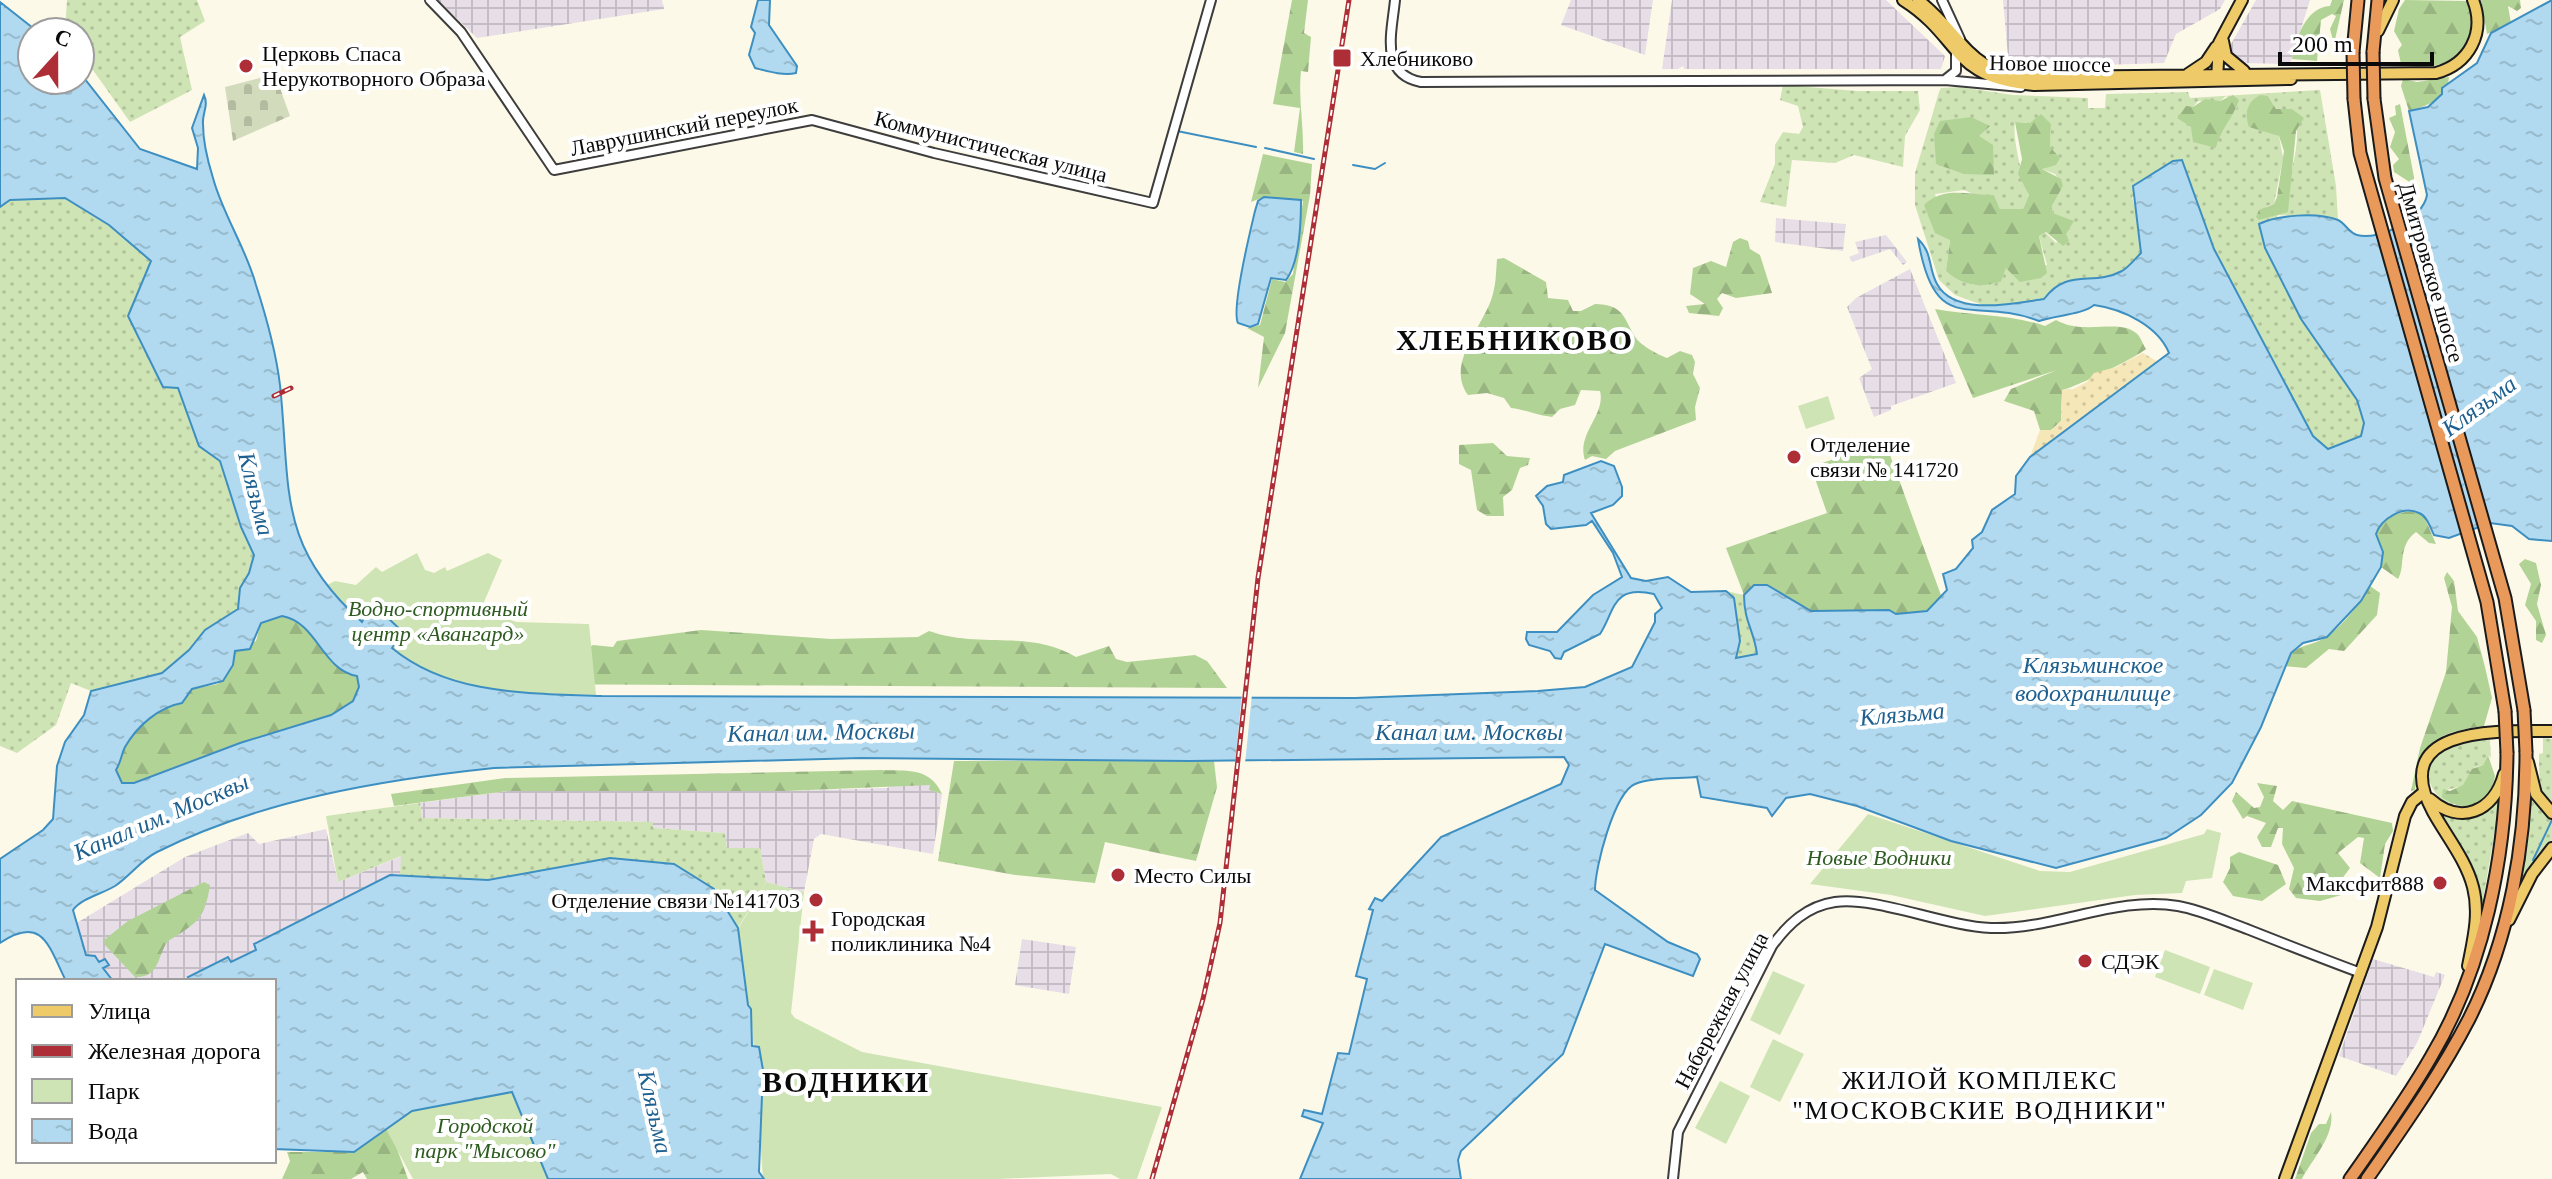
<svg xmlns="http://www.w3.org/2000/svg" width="2552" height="1179" font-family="'Times New Roman',serif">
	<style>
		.industrial { fill: url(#industrial-grid) }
		.grass { fill: url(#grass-dots); fill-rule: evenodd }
		.forest { fill: url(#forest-firs) }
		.sand { fill: url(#sand-dots) }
		.cemetery { fill: url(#cemetery-stones) }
		.park { fill: #cee4b5 }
		.water { fill: url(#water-ripples); stroke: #3e8fc1; stroke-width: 2; fill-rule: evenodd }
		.pier { fill: #fdf9e8 }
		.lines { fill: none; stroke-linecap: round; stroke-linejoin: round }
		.stream { stroke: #3e8fc1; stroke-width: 2 }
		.minor-casing { stroke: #3d3d3d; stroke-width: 12 }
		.major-casing { stroke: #1b1b1b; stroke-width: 14 }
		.highway-casing { stroke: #1b1b1b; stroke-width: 15 }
		.minor { stroke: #fff; stroke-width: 8 }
		.major { stroke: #eecb68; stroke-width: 10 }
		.highway { stroke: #e99a5b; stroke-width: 11 }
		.rail-casing { stroke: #ad2e36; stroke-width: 5 }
		.rail { stroke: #fff; stroke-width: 2; stroke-dasharray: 6; stroke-linecap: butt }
		.highway-bridge-casing { stroke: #1b1b1b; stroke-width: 15; stroke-linecap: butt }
		.highway-bridge { stroke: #e99a5b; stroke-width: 11 }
		.poi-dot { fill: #ad2e36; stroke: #fff; stroke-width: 3 }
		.labels { text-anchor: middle; stroke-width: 8; stroke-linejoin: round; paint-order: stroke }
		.poi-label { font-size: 22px; fill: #0a0a0a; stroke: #fff; text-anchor: start }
		.street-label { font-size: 22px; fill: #0a0a0a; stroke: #fff }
		.park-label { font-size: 22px; font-style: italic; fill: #2d5b20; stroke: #fff }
		.water-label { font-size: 24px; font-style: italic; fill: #1e6090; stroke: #fff }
		.quarter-label { font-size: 26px; letter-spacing: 2px; fill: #0a0a0a; stroke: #fff }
		.district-label { font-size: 30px; font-weight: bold; letter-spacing: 2px; fill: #0a0a0a; stroke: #fff }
	</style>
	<defs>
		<pattern id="industrial-grid" width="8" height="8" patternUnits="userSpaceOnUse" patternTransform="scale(2)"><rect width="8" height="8" fill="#e7dee8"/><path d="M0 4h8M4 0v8" fill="none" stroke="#c5bdc6"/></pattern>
		<pattern id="grass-dots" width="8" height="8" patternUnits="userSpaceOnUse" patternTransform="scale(2)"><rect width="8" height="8" fill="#cee4b5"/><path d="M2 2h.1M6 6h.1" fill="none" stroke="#b0c29a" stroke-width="1.8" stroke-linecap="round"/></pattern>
		<pattern id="forest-firs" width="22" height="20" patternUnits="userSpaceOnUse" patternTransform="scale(2)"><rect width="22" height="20" fill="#b2d396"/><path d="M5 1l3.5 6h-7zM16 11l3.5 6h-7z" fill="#98b480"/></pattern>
		<pattern id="sand-dots" width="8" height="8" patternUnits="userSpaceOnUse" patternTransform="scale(2)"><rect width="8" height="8" fill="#f5e7b8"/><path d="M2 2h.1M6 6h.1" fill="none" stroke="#d1c59d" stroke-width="1.8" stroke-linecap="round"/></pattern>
		<pattern id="cemetery-stones" width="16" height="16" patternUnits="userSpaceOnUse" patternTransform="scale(2)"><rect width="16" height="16" fill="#d2dcbd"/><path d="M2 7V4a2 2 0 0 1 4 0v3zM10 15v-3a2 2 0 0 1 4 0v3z" fill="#b3bba1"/></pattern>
		<pattern id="water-ripples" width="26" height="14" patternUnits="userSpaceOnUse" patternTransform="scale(2)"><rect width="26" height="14" fill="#b1daf0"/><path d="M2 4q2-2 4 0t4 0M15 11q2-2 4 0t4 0" fill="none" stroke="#97bacc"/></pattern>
	</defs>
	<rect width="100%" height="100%" fill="#fdf9e8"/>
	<!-- industrial -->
	<path class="industrial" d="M438 0H662L664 9 477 38Z
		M1571 0H1653L1645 55 1561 25Z
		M1672 0H1886L1945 56 1941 69H1684L1683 66 1678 69H1662Z
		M2003 0H2225L2220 9 2176 34 2164 63 2009 68Z
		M2256 0H2310L2290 64 2240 63 2231 53V44Z
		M1776 218 1846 224 1843 251 1775 242Z
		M1886 235 1907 262 1903 265 1890 249 1852 262 1849 257 1859 253 1855 242Z
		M1910 269 1956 383 1891 406V410L1874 417 1859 378 1872 369 1847 307 1856 298Z
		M894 785H930V790L942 794 933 854 821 834 814 839 804 892 766 882 760 848H727L725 833 653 828 652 822 422 818 420 803 508 791H786L887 788Z
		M326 829 338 882 402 856 400 876 390 875 255 944 257 950 231 963 228 957 189 977 191 981H113L99 962 86 955 75 924 185 857 248 833 259 844Z
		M1022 939 1076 947 1069 994 1015 985Z
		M2373 959 2434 977 2436 972 2445 975 2417 1043 2396 1076 2339 1056Z"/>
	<!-- grass -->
	<path class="grass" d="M67 0H197L205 21 180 37 192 90 130 122 80 52V32L65 31Z
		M1783 85 1857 91H1918L1920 110 1905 136 1903 167 1854 155 1835 163 1792 160 1786 207 1760 202 1775 164V145L1783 132 1799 134 1803 127 1798 106 1780 100Z
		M1959 87 2013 95 2088 98V108H2105L2106 94 2188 92 2190 98 2320 90 2336 186 2338 220 2278 215 2265 248 2301 319 2357 400 2364 423 2361 436 2328 449 2313 436 2214 249 2182 160 2132 197 2140 225 2141 253C2135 259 2129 267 2122 271 2092 287 2068 267 2044 299L1988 307 1955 295 1939 280 1915 205V173L1939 92 1941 88ZM2226 96 2237 107 2220 132 2216 148 2194 133 2193 107 2198 101H2220ZM2268 96 2276 109H2292C2307 140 2284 178 2288 211L2259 220 2267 206 2274 204 2283 158 2279 136 2264 129ZM2015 122 2051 124 2049 165 2042 169 2055 174 2063 186 2052 206 2053 213 2073 221 2056 243 2045 232 2039 236 2047 265 2006 267 2001 282C1981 288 1961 286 1946 271L1950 240 1935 194 1964 190 1978 196 1994 195 2000 209H2023L2029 195C2023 180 2012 139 2015 122Z
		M65 198 109 225 152 262 128 316 163 387H178L199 446 220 461 241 527 254 555 249 573 240 588 238 609 205 630 189 650 162 673 91 691 71 683 56 725 17 753 0 746V207L10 200Z
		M1726 591 1744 595C1744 620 1754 631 1757 655L1736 658 1740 641 1734 599Z
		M2543 738 2552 739V807C2538 791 2539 774 2539 754L2543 753Z
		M2490 740 2491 758 2488 755 2483 765 2475 767 2463 786 2446 790 2453 805 2457 807C2432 801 2416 769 2441 750 2454 741 2474 741 2490 740Z
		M2532 797 2552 817V844L2520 888Z
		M2495 800 2500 801 2480 917 2478 899 2436 812 2450 815Z
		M420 803 422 818 653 822V828L725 833 727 848H760L766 882 738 928 714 889 610 858 488 880 400 876 401 856 338 882 326 816Z"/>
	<!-- forest -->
	<path class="forest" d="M1292 0H1308L1304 33 1311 37 1308 72 1301 71C1298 99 1304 126 1303 154L1294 152 1300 108 1273 104Z
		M2332 0H2344L2334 44 2330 29 2336 16 2332 14 2321 20 2317 61 2292 59C2296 38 2306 7 2330 6Z
		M2405 0 2468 1C2470 11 2474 25 2471 34 2463 64 2428 72 2401 64L2398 50 2402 45 2394 31 2399 9Z
		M2481 0H2520L2521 8 2517 11 2508 6 2511 23 2487 34Z
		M2449 77C2448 97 2427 107 2409 111L2401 86 2403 79 2417 82Z
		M2233 95 2239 100C2234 117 2220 129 2216 148L2193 142 2191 127 2177 118 2186 106 2193 107 2205 99 2220 101Z
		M2260 95 2268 96 2276 109H2292L2304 118 2296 131 2288 212 2259 220 2256 217 2259 210 2274 204 2277 197 2284 151 2279 136 2249 127C2244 113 2247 102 2260 95Z
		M2400 104 2414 177V185L2394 172 2393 165 2399 159 2390 147 2395 132 2389 118 2396 115 2395 106Z
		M2041 114 2051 124 2050 147 2060 158 2056 165 2042 169 2061 179 2063 186 2052 206 2053 213 2074 221 2066 234 2069 241 2063 246 2046 232 2039 236 2047 273 2041 278 2020 282 2006 268 2001 282C1981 288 1961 286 1946 271L1950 240 1935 233 1924 205C1945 185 1969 196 1994 195L2000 209H2023L2029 195 2018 174 2022 159 2015 122 2030 123Z
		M1971 117 1990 126 1979 136 1993 145 1994 175 1964 174 1936 164 1934 134 1940 121Z
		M1263 154 1312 164 1310 195 1285 333 1258 388 1264 337 1247 328 1260 325 1272 279 1285 282 1293 274 1303 201 1264 197 1251 202Z
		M1740 238 1748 241 1750 249 1760 255 1772 293 1736 298 1722 293 1717 299 1723 308 1719 316 1689 313 1686 306 1705 304 1690 294 1693 268 1711 261 1726 267 1733 242Z
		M1504 258 1546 282 1548 298 1568 300 1573 311H1581L1595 304C1623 305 1623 316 1634 335 1639 345 1657 354 1667 358L1680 351 1692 355 1695 362 1693 374 1700 388 1695 407 1696 420 1615 451 1606 459 1592 456 1585 460C1576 434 1606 415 1600 391L1581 390 1575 405 1560 409 1552 417C1536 415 1526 410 1511 408L1504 398 1487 393 1468 395C1445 364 1483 327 1492 297 1496 285 1496 272 1497 259Z
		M1935 309C1971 316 2011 314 2045 326L2056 320C2084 336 2118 318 2136 333 2141 337 2142 343 2146 349 2139 356 2072 389 2062 390L2061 421 2051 430H2040L2034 411 2004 401 2011 389 2057 370 1973 398Z
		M1885 441 1942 598 1927 611 1895 614 1889 610 1811 611 1767 585H1754L1744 595 1726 548 1827 513 1811 467Z
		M1493 443 1507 456 1530 458 1528 465 1520 468 1512 490 1503 497 1504 516H1487L1477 510 1471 470 1459 464V445Z
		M2415 511 2423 514 2436 544 2429 543 2416 532C2397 546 2406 566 2398 579L2381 567 2383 552 2376 534C2382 516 2397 512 2415 511Z
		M2525 559 2536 563 2541 585 2537 604 2546 635 2542 643 2536 640V621L2525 605 2531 584 2519 564Z
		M2447 572 2454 581 2458 611 2477 637 2485 667 2492 698 2484 726C2436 733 2421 740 2415 790L2411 791 2420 748 2446 672 2452 607 2444 578Z
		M2370 586 2380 593 2377 615 2344 651 2329 649 2306 668 2283 666C2298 639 2309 650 2329 635 2345 623 2360 603 2370 586Z
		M282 616C317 622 322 670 357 676L359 687 353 701 331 715 240 743 134 783H122L116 770C121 762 121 755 125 747 136 726 159 706 182 703L192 689 218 684 232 665 235 651 256 641 261 623Z
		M701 630 831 639 918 637 929 631C979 649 1028 629 1076 657L1109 646 1116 659 1127 662 1195 655 1207 661 1227 688 521 684 593 645 613 647 617 641Z
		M2488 755 2495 776C2490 806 2465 815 2442 797L2443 789 2450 791 2463 785 2472 769 2483 765Z
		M954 761H1214L1217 787 1196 861 1105 842 1095 883 1015 875 938 861Z
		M881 770C907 771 930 767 942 794L929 790 930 785 786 791H508L394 806 391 794 505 778Z
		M2257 783 2277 786 2273 801 2283 810 2292 801 2392 823 2393 831 2385 844 2380 878 2360 863 2364 838 2358 837 2338 853 2350 868 2341 880 2345 894 2320 901 2296 898 2289 889 2294 868 2282 844 2283 828H2278L2271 847H2262L2257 837 2266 823 2247 816 2243 819 2232 801 2236 792 2254 808 2260 807 2264 797Z
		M2239 852 2278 865 2286 884 2262 901 2233 896 2223 882 2230 868V857Z
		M204 882 210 885C205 919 196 924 168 941 157 956 160 978 135 977L105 945 104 940 128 921Z
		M412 1111 548 1179 392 1135 408 1179H367L363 1172 351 1179H282L290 1161 287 1152H354Z
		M2331 1112C2335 1136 2312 1159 2302 1179H2295L2311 1133 2319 1124H2326Z"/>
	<!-- sand -->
	<path class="sand" d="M2143 353 2158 362 2030 457 2040 430H2051L2061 421 2062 390 2073 389 2087 382 2094 373 2116 367Z"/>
	<!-- cemetery -->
	<path class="cemetery" d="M275 74 290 116 233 141 225 87Z"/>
	<!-- park -->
	<path class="park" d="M1828 396 1835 419 1806 429 1798 406Z
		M417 553 425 570 434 573 445 567 447 571 488 553 502 560 484 602 490 605 489 611 516 622 589 624 596 695C543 693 485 696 436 675 393 657 356 619 325 586L335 581 356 585 376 567 382 572Z
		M1868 814 2040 871 2070 872 2204 834 2207 829 2221 833 2212 878 2186 881 2182 893 2135 895 1985 916 1891 895 1810 884Z
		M766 882 804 892 791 1013 795 1018 862 1052 1162 1107 1137 1179H1120L1111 1174 998 1179H763L751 1009 748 1005 738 929Z
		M2165 950 2210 967 2200 994 2155 977Z
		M2214 969 2253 983 2243 1010 2204 995Z
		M1773 971 1805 985 1780 1035 1750 1020Z
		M1773 1039 1804 1054 1780 1102 1750 1087Z
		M1720 1081 1750 1096 1726 1144 1695 1128Z
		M512 1092 548 1179H413L386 1129 412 1111Z"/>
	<!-- water -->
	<path class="water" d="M758 0H770L769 25 797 66 796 73C783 76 767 71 755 68L749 55 755 33 751 27Z
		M2552 0V541L2529 539 2512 526 2490 523 2449 538 2434 535C2430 527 2427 516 2419 513 2403 505 2381 519 2376 534L2383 552 2381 567 2361 601 2327 637 2303 643 2291 653 2261 727 2232 783 2201 815 2166 838 2056 868 1951 841 1857 806 1810 794 1786 798 1772 816 1767 808 1701 797 1697 777C1678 779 1652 777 1635 784 1614 793 1595 868 1595 890L1668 942 1697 954 1700 959 1693 976 1605 944 1563 1054 1461 1151 1458 1160 1461 1179H1300L1323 1123 1302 1116 1304 1110 1322 1114 1338 1053 1349 1054 1367 979 1356 976 1373 910 1369 909 1375 898 1382 901 1441 837 1561 784 1569 765 1564 757 1189 761 860 758 494 768C380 780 261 800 157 852 141 860 130 876 115 886 102 894 82 898 73 910L86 955 95 956 99 962 105 959 109 965 103 968 113 981H66C49 947 43 914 0 943V859L43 830 53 819 57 766 65 742 84 715 91 691 162 673 189 650 205 630 238 609 240 588 249 573 254 555 241 527 220 461 199 446 178 388 163 387 128 316 151 261 109 225 65 198 10 200 0 207V2L38 32H32V80H80V73L140 149 197 169 198 148 192 128 204 95C209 106 202 113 203 124 203 140 208 162 213 178 223 215 246 248 256 285 266 316 276 352 280 385 291 489 276 545 362 622L365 616 389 619 404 633 392 648C450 696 530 693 602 696L1355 698 1538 691 1585 687 1632 667 1655 622V614L1662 608 1654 594C1612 584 1615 611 1600 634L1564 652 1561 659 1555 658 1550 651 1529 645 1526 639 1527 632H1557L1593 595 1622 577 1613 553 1592 521 1586 525 1551 529 1546 524 1543 506 1536 496 1547 486 1563 482 1564 475 1601 461 1614 466 1622 487V496L1613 505 1591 513 1631 578 1646 581 1668 577 1691 592 1726 591 1734 598 1740 641 1736 658 1757 654C1754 630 1744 622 1744 595L1754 585H1767L1811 611 1889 610 1896 614 1927 611 1947 590 1943 574 1956 569 1973 548 1972 540 1982 532 1992 510 2015 494 2016 476 2030 457 2169 353C2158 326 2123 309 2094 305 2082 315 2056 315 2039 321 1972 295 1935 340 1918 239 1933 253 1928 268 1937 284 1955 317 2015 303 2044 299 2068 267 2092 287 2122 271 2129 267 2135 259 2141 253L2133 186 2173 161 2182 160 2214 249 2313 436 2328 449 2361 436 2364 423 2357 400 2301 319 2265 248 2259 224C2277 215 2317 212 2338 220 2345 223 2349 233 2357 235 2380 241 2423 219 2427 195L2409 111 2428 107 2442 94V88L2477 63 2491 33ZM282 616C317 622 322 670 357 676L359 687 353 701 331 715 240 743 134 783H122L116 770C121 762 121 755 125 747 137 726 159 707 182 703L192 689 223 681 233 665 235 651 250 649 261 623Z
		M1264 197 1301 200C1301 222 1300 262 1286 280L1271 278 1258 324 1250 327 1238 323C1231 309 1250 232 1255 211L1258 201Z
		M610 858 674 864 714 889 738 928 748 1005 751 1009 752 1046 759 1047 763 1070 759 1172 764 1179H548L512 1092 412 1111 354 1152 274 1149V981H191L188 977 228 957 231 962 256 950 254 944 390 875 488 880Z"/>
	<!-- pier -->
	<path class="pier" d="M2388 225 2475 533 2463 538 2375 229Z
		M1242 694H1252L1245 764H1235Z"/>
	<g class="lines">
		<!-- stream -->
		<path class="stream" d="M1177 131 1256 147
			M1265 148 1314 159
			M1353 165 1375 169 1385 163
			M2533 860 2552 820"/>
		<defs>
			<path id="minor" d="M430 0 461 32 554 170 812 120 934 153 1153 203 1211 0
				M1395 0C1392 32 1379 74 1421 82L1945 80 2021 87
				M1942 0 1960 39
				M1946 79 1956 71V52
				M1673 1179 1678 1132 1772 946C1788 924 1807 906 1835 902 1875 896 1944 926 1991 928 2054 930 2118 895 2178 906 2201 910 2225 921 2247 929 2285 944 2323 959 2361 973"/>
			<path id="major" d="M1903 0C1963 38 1949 78 2034 85L2291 79
				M1918 0C1963 34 1968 76 2034 77L2436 73C2469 64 2486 33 2473 0
				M2378 31 2393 0
				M2223 41 2226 56 2244 71
				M2188 74 2206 62 2216 47
				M2217 80 2219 43 2242 0
				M2528 762 2536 794 2552 813
				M2430 799C2460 826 2494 812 2504 774
				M2509 920 2532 874 2552 848
				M2468 966C2473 940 2480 914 2473 887 2466 860 2447 837 2433 812 2386 725 2501 731 2552 731
				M2285 1179 2377 927 2405 816 2412 802 2424 792"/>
			<path id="highway" d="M2353 52 2358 0
				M2373 52 2378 0
				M2354 99 2360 153 2487 602 2505 711
				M2374 99 2385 178 2505 598 2524 710
				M2350 1179C2378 1139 2407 1099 2431 1057 2484 968 2506 856 2507 753
				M2367 1179C2403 1127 2440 1075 2469 1019 2510 938 2526 843 2526 752"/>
		</defs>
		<!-- minor casing -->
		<use href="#minor" class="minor-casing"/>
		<!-- major casing -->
		<use href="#major" class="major-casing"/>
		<!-- highway casing -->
		<use href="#highway" class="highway-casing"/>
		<!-- minor -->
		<use href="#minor" class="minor"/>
		<!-- major -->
		<use href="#major" class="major"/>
		<!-- highway -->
		<use href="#highway" class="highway"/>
		<defs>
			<path id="rail" d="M274 396 291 388
				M1152 1179 1203 999 1220 923 1258 578 1349 0"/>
		</defs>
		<!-- rail casing -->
		<use href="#rail" class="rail-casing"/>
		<!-- rail -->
		<use href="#rail" class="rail"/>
		<defs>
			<path id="highway-bridge" d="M2353 52 2354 99
				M2373 52 2374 99
				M2524 710 2526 752
				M2505 711 2507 753"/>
		</defs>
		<!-- highway-bridge casing -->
		<use href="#highway-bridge" class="highway-bridge-casing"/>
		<!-- highway-bridge -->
		<use href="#highway-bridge" class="highway-bridge"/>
	</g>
	<!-- markers -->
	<g class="poi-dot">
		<rect x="1332" y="48" width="20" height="20" rx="4"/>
		<circle cx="246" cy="66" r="8"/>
		<circle cx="1794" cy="457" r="8"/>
		<circle cx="1118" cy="875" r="8"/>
		<circle cx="2440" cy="883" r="8"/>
		<circle cx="816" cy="900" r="8"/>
		<path d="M809 919h8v8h8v8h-8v8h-8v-8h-8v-8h8z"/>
		<circle cx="2085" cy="961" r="8"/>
	</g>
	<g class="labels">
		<!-- poi labels -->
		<g class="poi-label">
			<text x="262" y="61">Церковь Спаса<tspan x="262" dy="25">Нерукотворного Образа</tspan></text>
			<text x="1360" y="66">Хлебниково</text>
			<text x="1810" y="452">Отделение<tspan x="1810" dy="25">связи № 141720</tspan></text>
			<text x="1134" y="883">Место Силы</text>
			<text x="2424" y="891" text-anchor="end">Максфит888</text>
			<text x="800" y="908" text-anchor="end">Отделение связи №141703</text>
			<text x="831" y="926">Городская<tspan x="831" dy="25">поликлиника №4</tspan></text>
			<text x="2101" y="969">СДЭК</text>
		</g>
		<!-- street labels -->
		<g class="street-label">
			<text transform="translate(2050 63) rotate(1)" y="8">Новое шоссе</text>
			<text transform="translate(684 126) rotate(-11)" y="8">Лаврушинский переулок</text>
			<text transform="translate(991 146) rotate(14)" y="8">Коммунистическая улица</text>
			<text transform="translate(2432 272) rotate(74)" y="8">Дмитровское шоссе</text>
			<text transform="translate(1721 1010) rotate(-62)" y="8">Набережная улица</text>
		</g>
		<!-- park labels -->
		<g class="park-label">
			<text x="438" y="616">Водно-спортивный<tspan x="438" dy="25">центр «Авангард»</tspan></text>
			<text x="1879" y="865">Новые Водники</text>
			<text x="485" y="1133">Городской<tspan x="485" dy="25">парк "Мысово"</tspan></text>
		</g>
		<!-- water labels -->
		<g class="water-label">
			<text transform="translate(2479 406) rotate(-36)" y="8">Клязьма</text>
			<text transform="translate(256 494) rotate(76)" y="8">Клязьма</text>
			<text x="2093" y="673">Клязьминское<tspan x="2093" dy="28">водохранилище</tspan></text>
			<text transform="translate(1902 714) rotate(-5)" y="8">Клязьма</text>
			<text transform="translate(821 732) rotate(-1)" y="8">Канал им. Москвы</text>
			<text x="1469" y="740">Канал им. Москвы</text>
			<text transform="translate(161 817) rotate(-23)" y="8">Канал им. Москвы</text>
			<text transform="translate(655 1112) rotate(77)" y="8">Клязьма</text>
		</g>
		<!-- quarter labels -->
		<g class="quarter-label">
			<text x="1980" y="1089">ЖИЛОЙ КОМПЛЕКС<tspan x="1980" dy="30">"МОСКОВСКИЕ ВОДНИКИ"</tspan></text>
		</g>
		<!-- district labels -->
		<g class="district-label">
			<text x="1515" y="350">ХЛЕБНИКОВО</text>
			<text x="846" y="1092">ВОДНИКИ</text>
		</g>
	</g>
	<!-- legend -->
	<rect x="16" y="979" width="260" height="184" fill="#ffffff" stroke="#9d9d9d" stroke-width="2"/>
	<rect x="32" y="1005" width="40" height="12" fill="#eecb68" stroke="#9d9d9d" stroke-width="2"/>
	<text x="88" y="1019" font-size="24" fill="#0a0a0a">Улица</text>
	<rect x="32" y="1045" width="40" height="12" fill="#ad2e36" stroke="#9d9d9d" stroke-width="2"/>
	<text x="88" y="1059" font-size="24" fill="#0a0a0a">Железная дорога</text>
	<rect x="32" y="1079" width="40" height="24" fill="#cee4b5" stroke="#9d9d9d" stroke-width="2"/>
	<text x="88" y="1099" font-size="24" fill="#0a0a0a">Парк</text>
	<rect x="32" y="1119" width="40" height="24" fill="url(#water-ripples)" stroke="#9d9d9d" stroke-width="2"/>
	<text x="88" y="1139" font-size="24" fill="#0a0a0a">Вода</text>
	<!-- north arrow -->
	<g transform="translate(56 56) rotate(21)"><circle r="38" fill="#ffffff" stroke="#9d9d9d" stroke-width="2"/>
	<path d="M0-6L14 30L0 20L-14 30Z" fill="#ad2e36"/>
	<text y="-12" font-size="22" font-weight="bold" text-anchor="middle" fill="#0a0a0a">С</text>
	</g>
	<!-- scale -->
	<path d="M2280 52v12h152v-12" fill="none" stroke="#0a0a0a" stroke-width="4"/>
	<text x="2292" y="52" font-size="24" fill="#0a0a0a" stroke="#ffffff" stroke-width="6" paint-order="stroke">200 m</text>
</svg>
